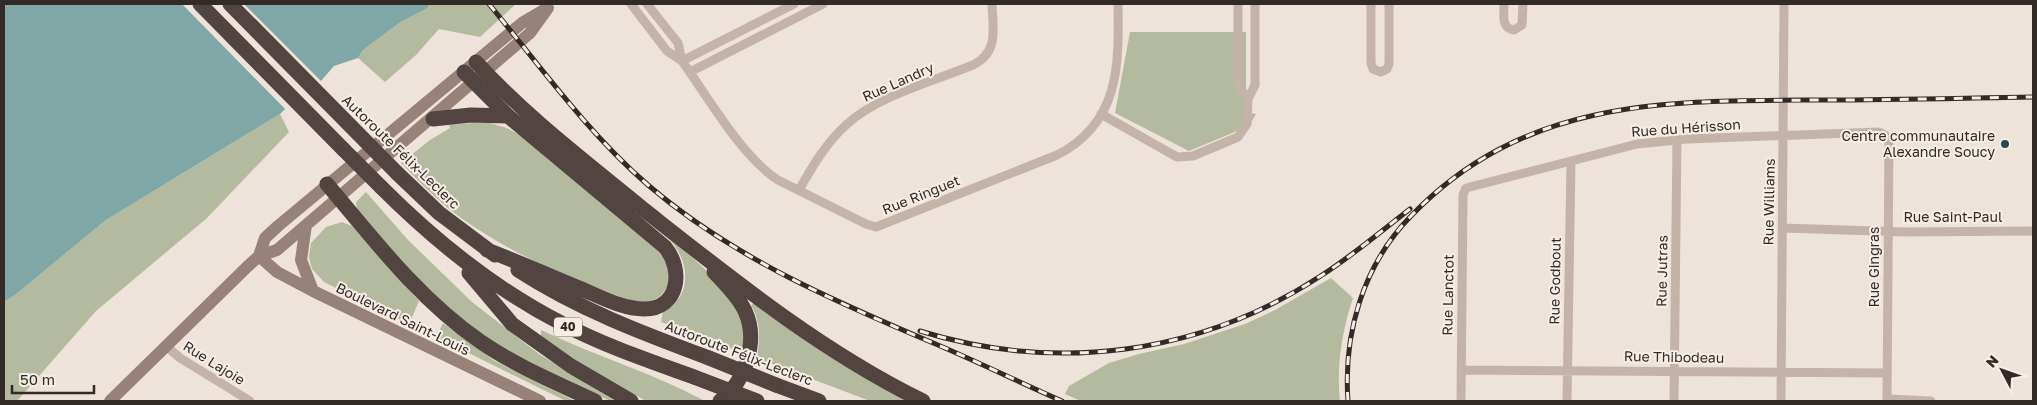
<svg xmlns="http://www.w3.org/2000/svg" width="2037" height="405" font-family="'Golos Text',sans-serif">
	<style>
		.green { fill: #b3ba9d }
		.water { fill: #7ea7a5 }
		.pier { fill: #eee3db }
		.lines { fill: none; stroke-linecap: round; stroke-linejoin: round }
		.street { stroke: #c4b3a9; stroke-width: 9 }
		.secondary { stroke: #97827a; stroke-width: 12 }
		.highway { stroke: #524440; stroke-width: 15 }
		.rail-casing { stroke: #322a27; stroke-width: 5 }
		.rail { stroke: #f6eee6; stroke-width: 3; stroke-dasharray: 9; stroke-linecap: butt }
		.highway-bridge { stroke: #524440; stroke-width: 15 }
		.poi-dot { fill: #234e4d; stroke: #f6eee6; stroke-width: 2 }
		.labels { text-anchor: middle; stroke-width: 4; stroke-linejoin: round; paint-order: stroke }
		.shield { fill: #f6eee6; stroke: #6d6560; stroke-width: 1 }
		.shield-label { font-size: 12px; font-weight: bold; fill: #322a27 }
		.street-label { font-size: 14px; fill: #322a27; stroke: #f6eee6 }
		.poi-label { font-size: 14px; fill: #322a27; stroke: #f6eee6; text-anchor: end }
	</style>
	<rect width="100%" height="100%" fill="#eee3db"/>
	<!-- green -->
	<path class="green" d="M425 4H516L480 37 439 29 416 55 385 82 358 58 363 50Z
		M1130 32H1246V112L1256 114 1249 126 1189 151 1115 113Z
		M280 114 289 132 207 218 96 311 17 401H4V302L15 295 106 220Z
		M486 122 507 128 523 137 661 251 672 277C663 295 661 300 640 303 576 283 501 250 448 208 431 194 416 178 401 163L430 140 450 128 449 125Z
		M366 192 408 240 472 302 539 354 615 401H610C571 383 530 367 494 343 440 308 399 258 357 210L356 202Z
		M342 222 352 226 419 301 409 324 324 282 312 269 309 257 311 243 326 227Z
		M670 240C694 257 737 295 744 325 746 333 744 344 743 353L661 322 663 312C693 296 690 262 670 240Z
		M1331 278 1353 298C1342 331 1336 367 1340 401H1081L1065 394 1069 386 1109 363 1139 354 1184 344 1245 324 1275 310Z
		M756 302 911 401H870L757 358C760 338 761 323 751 305Z
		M443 323 495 361 575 401H566L436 337Z
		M541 330C595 356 653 373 705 401H646L569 357 541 337Z"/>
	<!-- water -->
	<path class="water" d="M4 4H430L427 8 402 21 363 50 358 58 334 66 320 82 293 101 280 114 106 220 15 295 4 302Z"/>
	<!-- pier -->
	<path class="pier" d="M182 4H244L323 83 304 95 287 111Z"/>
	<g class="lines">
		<!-- street -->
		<path class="street" d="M631 4 667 51 682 61C708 97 741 156 778 180L866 224 876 227 1057 155C1120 123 1119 65 1118 4
			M647 4 678 43 682 61
			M1238 4V85L1248 99
			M1371 4V63L1373 69 1381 72 1387 69 1389 64V4
			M1504 4C1504 15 1501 28 1514 30L1522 25 1523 4
			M682 61 794 4
			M690 72 823 4
			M1101 114 1177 157 1193 156 1238 137 1247 124 1248 99 1255 85V4
			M799 190C812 167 826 143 846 125 877 96 934 81 973 65 999 52 993 29 992 4
			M1783 228 1906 232 2033 231
			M166 346 180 358 250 401
			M1461 370 1887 373
			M1887 399 1931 401
			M1461 401 1463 195 1466 188 1637 144 1687 139 1879 132 1885 135 1889 141 1887 401
			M1567 401 1571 161
			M1674 401 1677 140
			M1781 401 1784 4"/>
		<!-- secondary -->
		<path class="secondary" d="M306 225 301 260 313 291
			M259 256 265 238 278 226 522 23 544 10
			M259 256 277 272 313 291 540 401
			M110 401 248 266 259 256 277 250 530 33 548 8"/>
		<!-- highway -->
		<path class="highway" d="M200 4 343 149
			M476 62C526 117 586 162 643 209 732 279 821 351 923 401
			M464 72 508 116 665 247C684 270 679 309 644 309 622 309 599 296 579 288 548 275 518 262 487 250
			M433 119 471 115 508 116
			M397 173 439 213 495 255
			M327 184C374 240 420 300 481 342 516 366 557 383 595 401
			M381 187C436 242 494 289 563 324 605 346 650 361 694 377
			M518 270C578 309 642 333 709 358
			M714 272C725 284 738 296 745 311 759 341 745 382 720 401
			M469 273 512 324 571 366 631 401
			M776 385 819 401"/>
		<defs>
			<path id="rail" d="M489 4C540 66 587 132 648 185 733 258 836 302 938 345 980 363 1021 383 1062 401
				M920 331C1056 373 1199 355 1319 277 1351 257 1380 232 1410 209
				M1348 401C1343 334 1363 265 1411 216 1528 95 1672 101 1827 100 1896 100 1965 98 2033 97"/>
		</defs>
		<!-- rail casing -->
		<use href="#rail" class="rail-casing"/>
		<!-- rail -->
		<use href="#rail" class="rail"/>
		<!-- highway-bridge -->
		<path class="highway-bridge" d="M230 4 397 173
			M343 149 381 187
			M709 358 776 385
			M694 377 757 401"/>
	</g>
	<!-- markers -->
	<circle class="poi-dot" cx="2005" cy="144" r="5"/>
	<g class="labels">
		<!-- shield labels -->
		<rect class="shield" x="554" y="317.5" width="28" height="19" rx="4"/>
		<g class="shield-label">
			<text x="568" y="331">40</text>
		</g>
		<!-- street labels -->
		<g class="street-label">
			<text transform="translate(898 82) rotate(-24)" y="5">Rue Landry</text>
			<text transform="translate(1686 128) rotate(-4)" y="5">Rue du Hérisson</text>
			<text transform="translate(401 152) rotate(44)" y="5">Autoroute Félix-Leclerc</text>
			<text transform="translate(921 195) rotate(-22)" y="5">Rue Ringuet</text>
			<text transform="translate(1769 202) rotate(-89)" y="5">Rue Williams</text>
			<text x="1953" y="222">Rue Saint-Paul</text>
			<text transform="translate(1874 267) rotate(-90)" y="5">Rue Gingras</text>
			<text transform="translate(1662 271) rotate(-89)" y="5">Rue Jutras</text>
			<text transform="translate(1555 281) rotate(-89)" y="5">Rue Godbout</text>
			<text transform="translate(1448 295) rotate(-89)" y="5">Rue Lanctot</text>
			<text transform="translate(403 319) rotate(26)" y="5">Boulevard Saint-Louis</text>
			<text transform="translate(739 353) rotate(21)" y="5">Autoroute Félix-Leclerc</text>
			<text transform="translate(1674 357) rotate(1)" y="5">Rue Thibodeau</text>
			<text transform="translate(214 363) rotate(32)" y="5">Rue Lajoie</text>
		</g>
		<!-- poi labels -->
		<g class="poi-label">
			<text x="1995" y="141">Centre communautaire<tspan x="1995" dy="16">Alexandre Soucy</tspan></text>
		</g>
	</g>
	<!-- border -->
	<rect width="2037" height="405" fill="none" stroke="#322a27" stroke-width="10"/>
	<!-- north arrow -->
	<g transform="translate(2002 370) rotate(311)" stroke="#f6eee6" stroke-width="4" paint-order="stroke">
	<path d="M0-4L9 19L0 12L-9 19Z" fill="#322a27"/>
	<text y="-8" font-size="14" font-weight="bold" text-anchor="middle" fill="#322a27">N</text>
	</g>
	<!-- scale -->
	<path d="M12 385v8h82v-8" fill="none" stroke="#322a27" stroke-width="2.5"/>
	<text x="20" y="385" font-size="15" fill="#322a27" stroke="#f6eee6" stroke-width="4" paint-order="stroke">50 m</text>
</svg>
